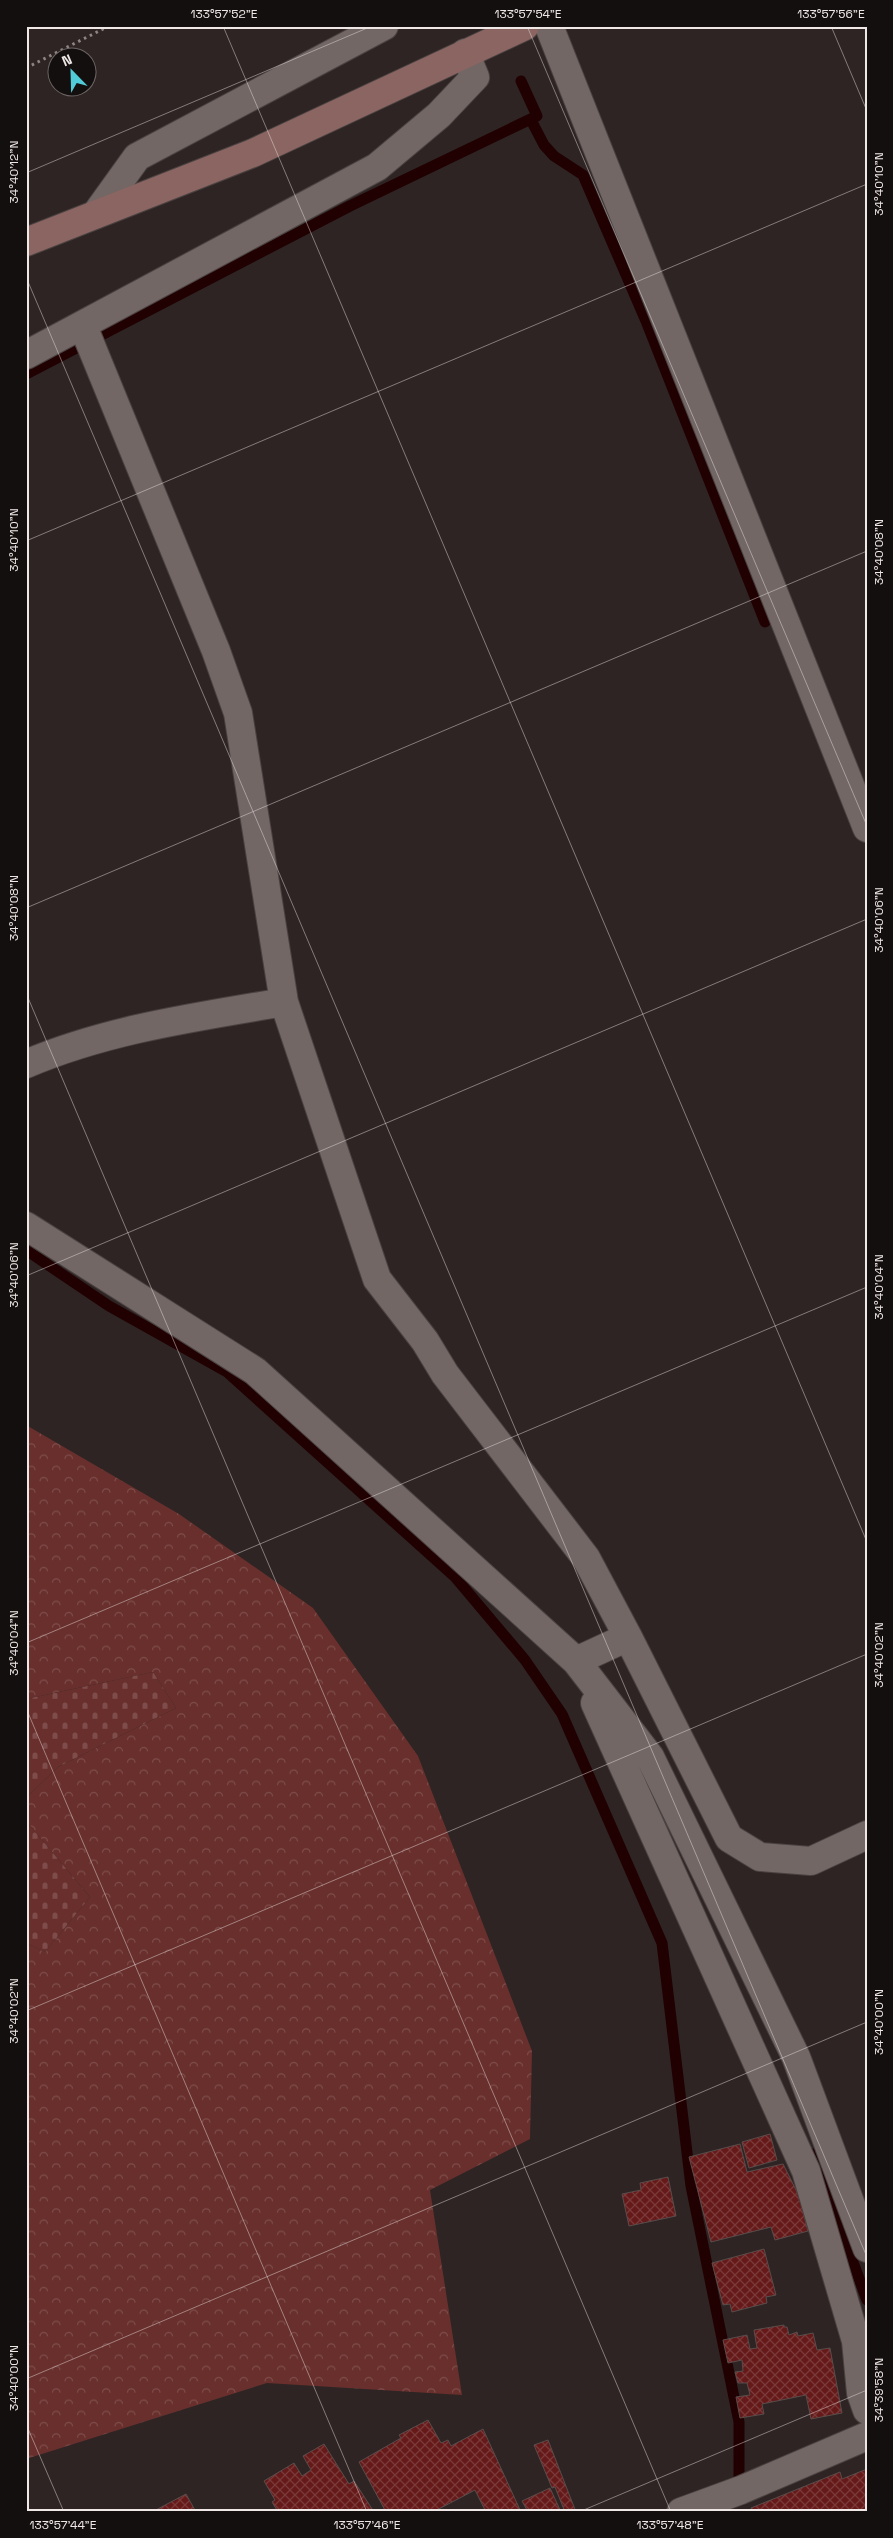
<svg xmlns="http://www.w3.org/2000/svg" width="893" height="2538" font-family="'Space Grotesk',sans-serif">
	<style>
		.forest { fill: url(#forest-crowns) }
		.cemetery { fill: url(#cemetery-stones) }
		.lines { fill: none; stroke-linecap: round; stroke-linejoin: round }
		.stream { stroke: #210001; stroke-width: 11 }
		.building { fill: url(#building-cross-hatch); stroke: #584d4c }
		.street-casing { stroke: #4a4241; stroke-width: 30 }
		.secondary-casing { stroke: #4a4241; stroke-width: 30 }
		.path { stroke: #8d8584; stroke-width: 3; stroke-dasharray: 2.5 4; stroke-linecap: butt }
		.street { stroke: #726765; stroke-width: 28 }
		.secondary { stroke: #8b6561; stroke-width: 28 }
		.ticks { fill: none; stroke: #eee7e6; stroke-width: 1; stroke-opacity: 0.45 }
		.neatline { fill: none; stroke: #eee7e6; stroke-width: 2 }
		.ticks-label { font-size: 12px; text-anchor: middle; fill: #eee7e6 }
	</style>
	<defs>
		<pattern id="forest-crowns" width="20" height="18" patternUnits="userSpaceOnUse" patternTransform="scale(1.25)"><rect width="20" height="18" fill="#682f2c"/><path d="M2 6a3 3 0 1 1 6 0M12 15a3 3 0 1 1 6 0" fill="none" stroke="#7e4d4b"/></pattern>
		<pattern id="cemetery-stones" width="16" height="16" patternUnits="userSpaceOnUse" patternTransform="scale(1.25)"><rect width="16" height="16" fill="#682f2c"/><path d="M2 7V4a2 2 0 0 1 4 0v3zM10 15v-3a2 2 0 0 1 4 0v3z" fill="#7e4d4b"/></pattern>
		<pattern id="building-cross-hatch" width="8" height="8" patternUnits="userSpaceOnUse" patternTransform="scale(1.25)"><rect width="8" height="8" fill="#651919"/><path d="M0 0l8 8M0 8l8-8" fill="none" stroke="#7b3a3a"/></pattern>
	</defs>
	<rect width="100%" height="100%" fill="#2e2423"/>
	<!-- forest -->
	<path class="forest" d="M26 1425 179 1514 313 1608 418 1756 532 2051 530 2139 430 2190 462 2395 267 2383 26 2459V1943L45 1952 90 1897 26 1821V1798L58 1767 176 1708 153 1672 26 1699Z"/>
	<!-- cemetery -->
	<path class="cemetery" d="M153 1672 176 1708 58 1767 26 1798V1699Z
		M26 1821 90 1897 45 1952 26 1943Z"/>
	<g class="lines">
		<!-- stream -->
		<path class="stream" d="M531 120 544 145 554 156 583 175 646 321 765 622
			M26 374 350 206 537 116 521 81
			M26 1250 109 1306 227 1372 455 1577 525 1660 562 1714 662 1943 691 2186 739 2422V2476
			M813 2154 867 2300"/>
	</g>
	<!-- building -->
	<path class="building" d="M770 2134 777 2160 749 2168 742 2142Z
		M740 2144 747 2172 783 2164 799 2196 808 2231 775 2240 771 2227 711 2242 689 2157Z
		M668 2177 676 2216 629 2226 622 2194 641 2190 640 2183Z
		M764 2249 776 2295 766 2297 767 2303 732 2312 730 2304 723 2305 712 2263Z
		M784 2325V2327H787L789 2335 797 2332 798 2336 813 2333 817 2350 830 2348 842 2413 811 2419 806 2395 762 2404 764 2414 740 2418 736 2397 750 2395 747 2383H738L735 2372 743 2371 742 2360 728 2363 723 2340 747 2335 750 2349 757 2348 754 2330Z
		M428 2420 441 2443 448 2440 451 2446 483 2429 521 2512H486L475 2490 433 2512H386L359 2462 401 2438 399 2435Z
		M548 2440 576 2512H565L555 2487 552 2488 534 2445Z
		M324 2444 349 2484 354 2481 374 2512H278L272 2502 275 2500 264 2481 294 2463 302 2476 311 2470 303 2456Z
		M867 2469V2512H753L751 2508 840 2472 842 2479Z
		M550 2488 561 2512H528L522 2501Z
		M186 2494 196 2512H152Z"/>
	<g class="lines">
		<defs>
			<path id="street" d="M549 26 867 828
				M96 214 137 157 384 26
				M83 326 216 651 238 713 284 1002 377 1279 425 1341 445 1374 586 1558 628 1637
				M26 355 377 167 439 115 475 77 465 53
				M26 1064C108 1029 197 1017 284 1002
				M26 1226 255 1371 576 1661 650 1757 796 2057 867 2248
				M576 1661 628 1637 729 1838 760 1857 811 1861 867 1835
				M595 1703 806 2171 856 2341 861 2393 867 2410
				M681 2512 741 2490 867 2436"/>
			<path id="secondary" d="M26 242 253 153 525 26"/>
		</defs>
		<!-- street casing -->
		<use href="#street" class="street-casing"/>
		<!-- secondary casing -->
		<use href="#secondary" class="secondary-casing"/>
		<!-- path -->
		<path class="path" d="M26 68 109 26"/>
		<!-- street -->
		<use href="#street" class="street"/>
		<!-- secondary -->
		<use href="#secondary" class="secondary"/>
	</g>
	<!-- ticks -->
	<path class="ticks" d="M223 26 867 1542M527 26 867 826M831 26 867 111M26 173 372 26M26 277 867 2257M26 541 867 184M26 908 867 551M26 993 671 2512M26 1276 867 919M26 1643 867 1287M26 1708 367 2512M26 2011 867 1654M26 2379 867 2022M26 2424 64 2512M579 2512 867 2390"/>
	<!-- border -->
	<rect width="893" height="2538" fill="none" stroke="#130f0e" stroke-width="55"/>
	<!-- north arrow -->
	<g transform="translate(72 72) rotate(337)"><circle r="24" fill="#130f0e" stroke="#6b6564"/>
	<path d="M0-4L9 19L0 12L-9 19Z" fill="#52cbd8"/>
	<text y="-8" font-size="14" font-weight="bold" text-anchor="middle" fill="#eee7e6">N</text>
	</g>
	<rect x="28" y="28" width="838" height="2482" class="neatline"/>
	<g class="ticks-label">
		<text x="224" y="18">133°57'52"E</text>
		<text x="528" y="18">133°57'54"E</text>
		<text x="831" y="18">133°57'56"E</text>
		<text transform="translate(14 172) rotate(-90)" y="4">34°40'12"N</text>
		<text transform="translate(879 184) rotate(-90)" y="4">34°40'10"N</text>
		<text transform="translate(14 540) rotate(-90)" y="4">34°40'10"N</text>
		<text transform="translate(879 552) rotate(-90)" y="4">34°40'08"N</text>
		<text transform="translate(14 908) rotate(-90)" y="4">34°40'08"N</text>
		<text transform="translate(879 920) rotate(-90)" y="4">34°40'06"N</text>
		<text transform="translate(14 1275) rotate(-90)" y="4">34°40'06"N</text>
		<text transform="translate(879 1287) rotate(-90)" y="4">34°40'04"N</text>
		<text transform="translate(14 1643) rotate(-90)" y="4">34°40'04"N</text>
		<text transform="translate(879 1655) rotate(-90)" y="4">34°40'02"N</text>
		<text transform="translate(14 2011) rotate(-90)" y="4">34°40'02"N</text>
		<text transform="translate(879 2022) rotate(-90)" y="4">34°40'00"N</text>
		<text transform="translate(14 2378) rotate(-90)" y="4">34°40'00"N</text>
		<text transform="translate(879 2390) rotate(-90)" y="4">34°39'58"N</text>
		<text x="63" y="2529">133°57'44"E</text>
		<text x="367" y="2529">133°57'46"E</text>
		<text x="670" y="2529">133°57'48"E</text>
	</g>
</svg>
